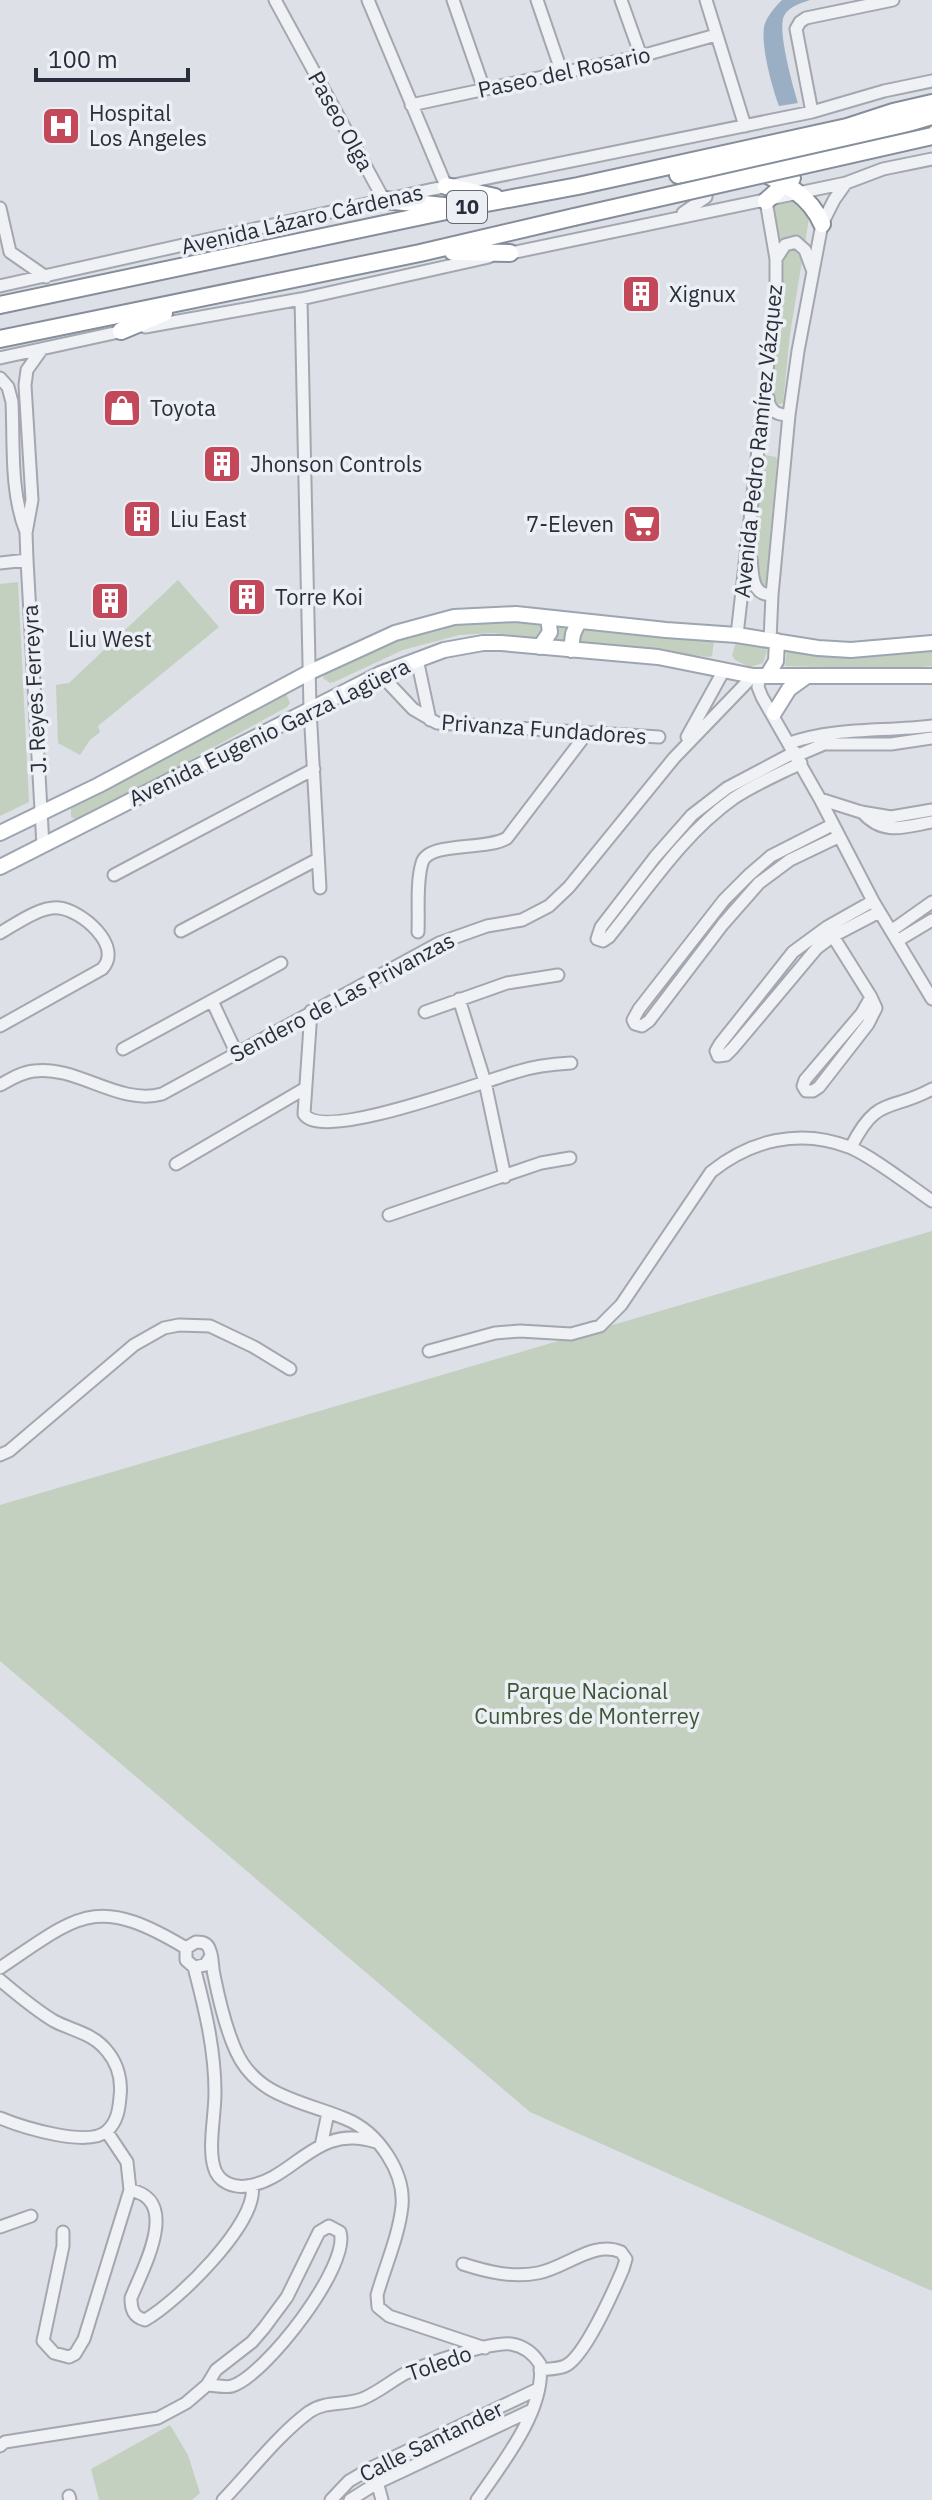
<svg xmlns="http://www.w3.org/2000/svg" width="932" height="2500" font-family="'IBM Plex Sans',sans-serif">
	<style>
		.green { fill: #c3cfbf }
		.water { fill: #9aaec4 }
		.lines { fill: none; stroke-linecap: round; stroke-linejoin: round }
		.minor-casing { stroke: #a3a7af; stroke-width: 15 }
		.major-casing { stroke: #9da5b1; stroke-width: 18 }
		.highway-casing { stroke: #868e9b; stroke-width: 20 }
		.minor { stroke: #eff1f4; stroke-width: 11 }
		.major { stroke: #fff; stroke-width: 14 }
		.highway { stroke: #fff; stroke-width: 16 }
		.highway-bridge-casing { stroke: #868e9b; stroke-width: 20; stroke-linecap: butt }
		.highway-bridge { stroke: #fff; stroke-width: 16 }
		.labels { text-anchor: middle; stroke-width: 7; stroke-linejoin: round; paint-order: stroke }
		.shield { fill: #eceff4; stroke: #636872; stroke-width: 2 }
		.shield-label { font-size: 20px; font-weight: bold; fill: #282e3b }
		.street-label { font-size: 22px; fill: #282e3b; stroke: #eceff4 }
		.poi-label { font-size: 22px; fill: #282e3b; stroke: #eceff4; text-anchor: start }
		.park-label { font-size: 22px; fill: #3c5636; stroke: #eceff4 }
	</style>
	<rect width="100%" height="100%" fill="#dde0e6"/>
	<!-- green -->
	<path class="green" d="M813 194 790 334 783 403 776 405 773 402C775 380 772 359 774 337L769 203Z
		M765 455 776 457 777 460 766 585H757L755 545 762 460Z
		M178 580 219 627 98 726 100 732 90 740 80 755 58 743 56 685 69 683Z
		M18 582 29 802 0 816V584Z
		M494 618 712 640 714 641 712 656 709 657 493 633 459 635 403 650 334 682 330 683 323 678 325 670 429 626Z
		M750 639 764 645 767 651 763 663 750 667 735 660 732 655 736 642Z
		M787 650 863 656 932 651V666L898 669 785 666Z
		M280 694H286L290 703 287 707 79 821 71 817V808L77 804Z
		M932 1231V2291L530 2112 0 1661V1505Z
		M170 2425 188 2455 200 2493 192 2500H99L91 2469Z"/>
	<!-- water -->
	<path class="water" d="M782 0H810C801 3 788 7 784 16 777 30 793 87 798 103L779 106C772 87 761 47 764 27 766 17 775 7 782 0Z"/>
	<g class="lines">
		<defs>
			<path id="minor" d="M275 0 384 200
				M368 0 446 186
				M453 0 484 89
				M537 0 562 73
				M621 0 641 56
				M706 0 745 126
				M411 105 641 56 716 35
				M812 112 796 29 800 22 806 18 893 0
				M0 208 10 252 46 277
				M683 213 706 197 708 184
				M506 254 846 183 883 169 932 159
				M776 259 785 245 796 242 805 250 812 269
				M0 286 429 190 812 112 884 91 932 81
				M301 299 310 709 320 888
				M145 327 301 299 489 257
				M42 349 27 370 25 385 32 500 26 533 27 560 43 846
				M0 358 128 330
				M0 378 8 387 12 402C14 444 10 492 26 532
				M768 398C769 411 777 415 789 415
				M751 559C753 575 751 595 772 595
				M0 563 27 560
				M737 635 776 291V259L766 201
				M770 640 772 595 789 415 798 351 822 224 834 200 846 183
				M417 659 430 720
				M380 674 413 709 437 723 659 737
				M760 676 758 687 762 697 820 799 873 901 932 999
				M687 737 724 670
				M790 743C835 727 885 732 932 726
				M795 752 727 788 692 815 655 857 601 927 597 939 603 941 609 937C648 889 682 835 734 798 755 784 779 774 801 763
				M796 756 824 744H891L932 738
				M820 799 861 812 891 817 932 810
				M862 812C883 836 904 827 932 822
				M832 825 771 856 749 875 724 900 639 1009 633 1020 635 1024 642 1026 649 1021 723 924 759 883 790 860 838 837
				M114 875 314 769
				M873 901 827 927 793 952 720 1044 716 1051 718 1056 726 1055 733 1048 817 948 833 936 879 912
				M829 930 871 997 876 1008 868 1024 819 1087 813 1091H806L803 1086 805 1080 862 1013 871 997
				M181 931 318 859
				M891 931 932 902
				M418 932C419 910 416 883 422 863 428 841 486 851 507 838L587 733
				M0 933C16 924 40 906 59 908 81 910 124 946 102 969L0 1026
				M897 941 932 920
				M459 999 485 1082 505 1177
				M212 1001 236 1052
				M311 1011 304 1114C322 1143 484 1081 516 1072 534 1066 552 1064 571 1063
				M425 1012 507 983 558 975
				M123 1049 281 963
				M0 1085C11 1079 22 1072 34 1071 77 1065 119 1106 162 1094L439 943 487 926 522 920 549 906 569 887 674 758 753 676
				M851 1147C877 1095 890 1112 932 1089
				M176 1164 304 1089
				M389 1215 541 1163 570 1158
				M429 1351 495 1333 520 1331 571 1334 600 1326 621 1305 711 1172C751 1140 800 1128 849 1147 872 1156 910 1186 932 1201
				M0 1455 9 1451 134 1345 164 1328 179 1325 210 1326 254 1347 290 1369
				M211 1956 205 1965 194 1967 186 1960V1948L196 1942C203 1942 208 1943 210 1951 213 1958 212 1967 214 1975 219 2000 225 2027 236 2051 257 2098 304 2101 346 2119 378 2132 405 2172 402 2206 399 2235 385 2267 377 2295L378 2307 389 2316 485 2348
				M194 1967C205 2009 215 2049 215 2093 215 2115 208 2147 214 2167 218 2182 233 2188 247 2186 294 2180 316 2122 376 2142
				M0 1968C80 1914 96 1894 186 1948
				M0 1980C18 1995 34 2009 54 2021 73 2031 93 2033 107 2051 118 2064 122 2081 120 2097 119 2110 117 2122 107 2131 88 2148 22 2127 0 2118
				M321 2146 328 2113
				M130 2190C182 2200 142 2270 131 2298 131 2309 133 2317 145 2320 176 2303 259 2222 252 2186
				M0 2227 31 2216
				M63 2232V2246L43 2341 54 2353 69 2357 75 2354 84 2339 130 2190 127 2162 107 2132
				M463 2264C488 2272 512 2278 538 2273 566 2268 593 2240 621 2252L626 2259 623 2269C614 2290 584 2358 565 2366 558 2369 548 2369 540 2370
				M0 2446 5 2442 158 2418 186 2403 207 2385 216 2370 252 2342 264 2328 287 2297 319 2232 329 2226 340 2232C351 2265 265 2376 232 2386 225 2388 214 2385 207 2385
				M373 2467 382 2500
				M69 2496 70 2500
				M223 2500C251 2471 277 2436 309 2412 327 2400 343 2406 362 2399 377 2393 390 2382 404 2374 426 2364 488 2342 511 2344 524 2346 533 2353 540 2364 546 2409 502 2464 477 2500
				M331 2500 349 2481 373 2467 538 2389
				M350 2500 377 2483 532 2410"/>
			<path id="major" d="M540 647 550 632 548 618
				M571 650 573 634 579 621
				M767 676 776 661 777 641
				M774 713 789 689 807 676
				M0 833 99 785 310 672 395 633 454 617 516 614 666 630 737 635 818 648 851 650 932 643
				M0 867 380 674 444 650 483 643H501L658 657 753 676H932"/>
			<path id="highway" d="M757 170C784 183 810 195 822 224
				M678 175 825 148 932 116
				M446 186 495 197
				M384 200 444 206
				M766 201 792 178
				M453 252 510 253
				M0 305 465 207 578 186 847 127 893 112 932 103
				M121 331 164 313
				M0 339 420 253 574 217"/>
		</defs>
		<!-- minor casing -->
		<use href="#minor" class="minor-casing"/>
		<!-- major casing -->
		<use href="#major" class="major-casing"/>
		<!-- highway casing -->
		<use href="#highway" class="highway-casing"/>
		<!-- minor -->
		<use href="#minor" class="minor"/>
		<!-- major -->
		<use href="#major" class="major"/>
		<!-- highway -->
		<use href="#highway" class="highway"/>
		<defs>
			<path id="highway-bridge" d="M574 217 932 136"/>
		</defs>
		<!-- highway-bridge casing -->
		<use href="#highway-bridge" class="highway-bridge-casing"/>
		<!-- highway-bridge -->
		<use href="#highway-bridge" class="highway-bridge"/>
	</g>
	<!-- icons -->
	<defs>
		<symbol id="hospital-square" viewBox="-11 -11 22 22"><rect x="-9" y="-9" width="18" height="18" rx="4" fill="#c3495a" stroke="#eceff4"/><path d="M-5-5h3v3.5h4V-5h3V5h-3V1.5h-4V5h-3Z" fill="#fff"/></symbol>
		<symbol id="building-square" viewBox="-11 -11 22 22"><rect x="-9" y="-9" width="18" height="18" rx="4" fill="#c3495a" stroke="#eceff4"/><path d="M-4-6H4V6H1V3H-1V6H-4ZM-2.5-4.3h1.7v1.8h-1.7ZM.8-4.3h1.7v1.8H.8ZM-2.5-1h1.7V.8h-1.7ZM.8-1h1.7V.8H.8Z" fill="#fff"/></symbol>
		<symbol id="shop-square" viewBox="-11 -11 22 22"><rect x="-9" y="-9" width="18" height="18" rx="4" fill="#c3495a" stroke="#eceff4"/><path d="M-5-2.5h2.3a2.7 3.5 0 0 1 5.4 0H5L5.5 6h-11ZM-1.5-2.5h3a1.5 2.3 0 0 0-3 0Z" fill="#fff"/></symbol>
		<symbol id="supermarket-square" viewBox="-11 -11 22 22"><rect x="-9" y="-9" width="18" height="18" rx="4" fill="#c3495a" stroke="#eceff4"/><path d="M-6-5.5h2.5l.6 2H6L4.5 2H-2.5L-4.4-4H-6ZM-1.5 3.2a1.3 1.3 0 1 0 .1 0ZM3 3.2a1.3 1.3 0 1 0 .1 0Z" fill="#fff"/></symbol>
	</defs>
	<g fill-rule="evenodd">
		<use href="#hospital-square" x="39" y="104" width="44" height="44"/>
		<use href="#building-square" x="619" y="272" width="44" height="44"/>
		<use href="#shop-square" x="100" y="386" width="44" height="44"/>
		<use href="#building-square" x="200" y="442" width="44" height="44"/>
		<use href="#building-square" x="120" y="497" width="44" height="44"/>
		<use href="#supermarket-square" x="620" y="502" width="44" height="44"/>
		<use href="#building-square" x="225" y="575" width="44" height="44"/>
		<use href="#building-square" x="88" y="579" width="44" height="44"/>
	</g>
	<g class="labels">
		<!-- shield labels -->
		<rect class="shield" x="447" y="191" width="40" height="32" rx="6"/>
		<g class="shield-label">
			<text x="467" y="214">10</text>
		</g>
		<!-- street labels -->
		<g class="street-label">
			<text transform="translate(564 72) rotate(-12)" y="8">Paseo del Rosario</text>
			<text transform="translate(341 121) rotate(61)" y="8">Paseo Olga</text>
			<text transform="translate(302 219) rotate(-13)" y="8">Avenida Lázaro Cárdenas</text>
			<text transform="translate(758 441) rotate(-84)" y="8">Avenida Pedro Ramírez Vázquez</text>
			<text transform="translate(34 689) rotate(-93)" y="8">J. Reyes Ferreyra</text>
			<text transform="translate(544 729) rotate(4)" y="8">Privanza Fundadores</text>
			<text transform="translate(269 732) rotate(-26)" y="8">Avenida Eugenio Garza Lagüera</text>
			<text transform="translate(342 997) rotate(-28)" y="8">Sendero de Las Privanzas</text>
			<text transform="translate(439 2363) rotate(-19)" y="8">Toledo</text>
			<text transform="translate(431 2441) rotate(-26)" y="8">Calle Santander</text>
		</g>
		<!-- poi labels -->
		<g class="poi-label">
			<text x="89" y="121">Hospital<tspan x="89" dy="25">Los Angeles</tspan></text>
			<text x="669" y="302">Xignux</text>
			<text x="150" y="416">Toyota</text>
			<text x="250" y="472">Jhonson Controls</text>
			<text x="170" y="527">Liu East</text>
			<text x="614" y="532" text-anchor="end">7-Eleven</text>
			<text x="275" y="605">Torre Koi</text>
			<text x="110" y="647" text-anchor="middle">Liu West</text>
		</g>
		<!-- park labels -->
		<g class="park-label">
			<text x="587" y="1699">Parque Nacional<tspan x="587" dy="25">Cumbres de Monterrey</tspan></text>
		</g>
	</g>
	<!-- scale -->
	<path d="M36 68v12h152v-12" fill="none" stroke="#282e3b" stroke-width="4"/>
	<text x="48" y="68" font-size="24" fill="#282e3b" stroke="#eceff4" stroke-width="6" paint-order="stroke">100 m</text>
</svg>
